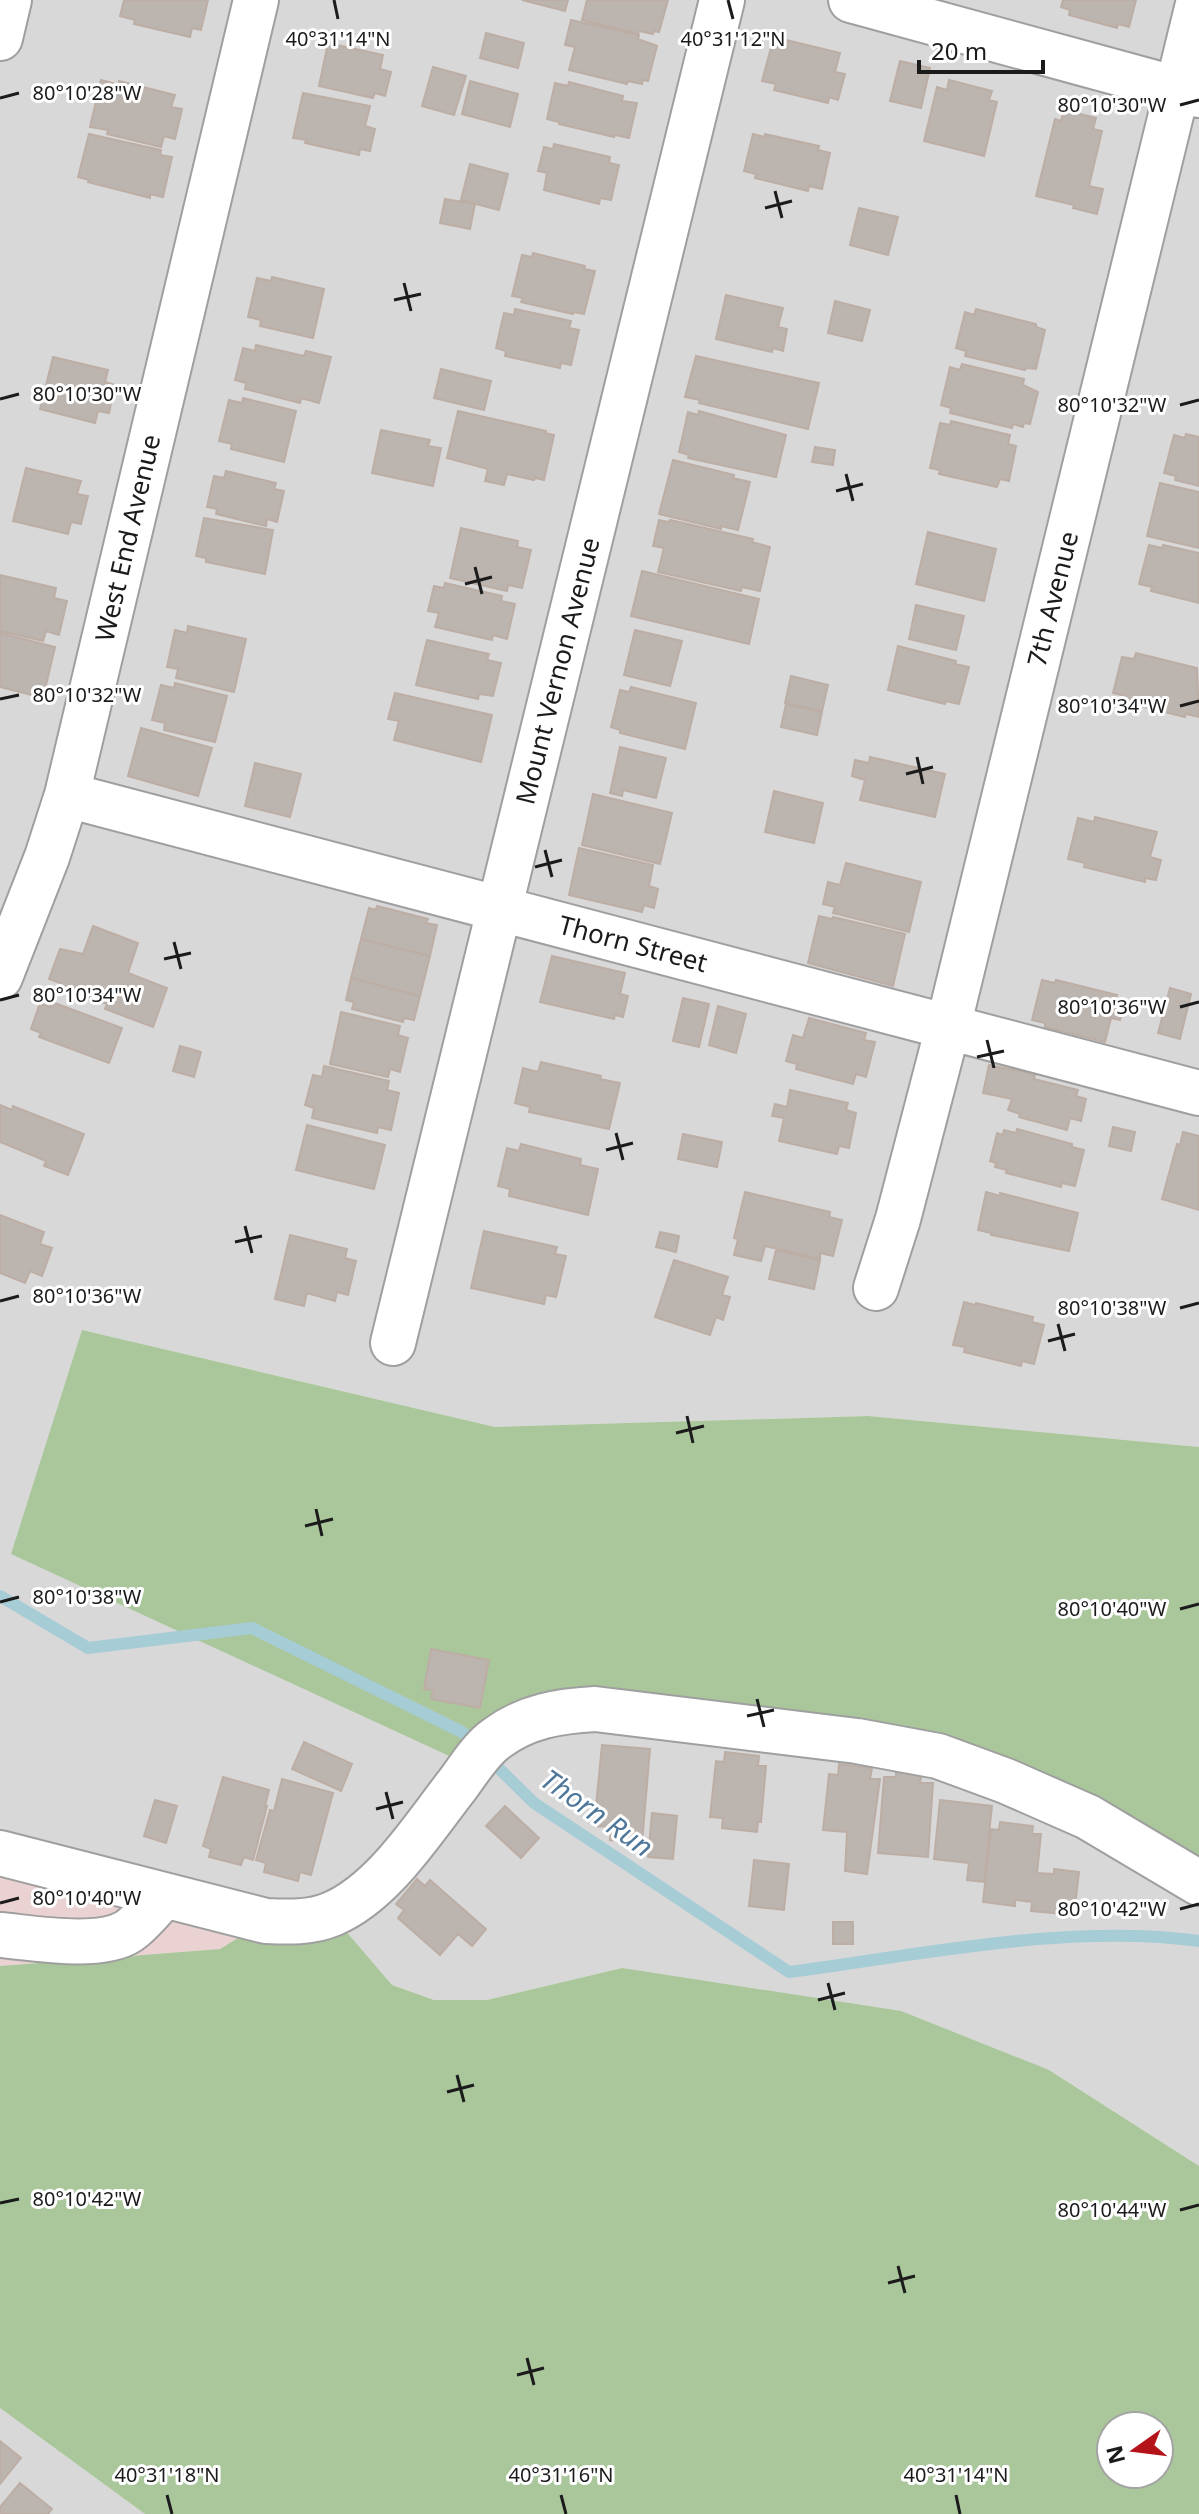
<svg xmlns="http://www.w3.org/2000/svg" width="1199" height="2514" font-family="'Noto Sans',sans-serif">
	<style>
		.residential { fill: #d9d8d8 }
		.commercial { fill: #ebd2d2 }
		.forest { fill: #a9c79a; fill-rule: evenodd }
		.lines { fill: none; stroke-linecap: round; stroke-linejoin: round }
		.stream { stroke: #a6ccd6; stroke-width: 12 }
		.building { fill: #bcb4af; stroke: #bcaea5; stroke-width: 2 }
		.minor-casing { stroke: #9f9f9f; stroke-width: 48 }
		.minor { stroke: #fff; stroke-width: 44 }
		.ticks { fill: none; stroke: #1b1b1b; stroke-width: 3 }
		.labels { text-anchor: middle; stroke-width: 6; stroke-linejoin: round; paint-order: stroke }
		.street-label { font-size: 26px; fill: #1b1b1b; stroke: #fff }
		.water-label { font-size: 28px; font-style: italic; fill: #4f779a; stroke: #fff }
		.ticks-label { font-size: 20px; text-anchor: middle; fill: #1b1b1b; stroke: #fff; stroke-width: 6; stroke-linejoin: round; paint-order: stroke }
	</style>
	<rect width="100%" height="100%" fill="#ece8e1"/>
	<!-- residential -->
	<path class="residential" d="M0 0H1199V1447L868 1416 495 1427 82 1330 526 1722 857 1741 1199 1883V2166L1049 2070 622 1968 487 2000H434L392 1985 331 1915 0 1853Z
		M0 2408 145 2514H0Z"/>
	<!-- commercial -->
	<path class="commercial" d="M0 1853 266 1921 220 1949 0 1966Z"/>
	<!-- forest -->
	<path class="forest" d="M82 1330 495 1427 868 1416 1199 1447V1883L1006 1781 595 1709 471 1766 11 1554Z
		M331 1914 392 1985 434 2000H487L622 1968 901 2011 1049 2070 1199 2166V2514H145L0 2408V1966L220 1949 266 1921ZM1111 2426H1159V2474H1111Z"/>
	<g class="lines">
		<!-- stream -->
		<path class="stream" d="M0 1596 88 1648 252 1628 462 1732 534 1803 789 1972C920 1955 1068 1923 1199 1941"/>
	</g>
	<!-- building -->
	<path class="building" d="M124 0H208L201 30 192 28 190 37 134 24 135 20 120 16Z
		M522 0H568L565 11Z
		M587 0H668L659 32 654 31 653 34 639 31 638 34 582 20Z
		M1063 0H1136L1129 27 1118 24 1117 28 1069 15 1070 10 1061 7Z
		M571 20 639 35 638 39 657 46 648 81 643 80 642 84 628 81 627 84 569 70 575 47 565 45Z
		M486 33 524 43 518 68 480 58Z
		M773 40 785 44 786 40 840 53 835 72 845 74 838 100 829 97 828 103 774 90 776 84 762 81Z
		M328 43 383 55 380 69 391 72 385 96 375 93 373 98 319 86Z
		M900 61 930 68 921 108 890 101Z
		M433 67 466 76 454 115 422 106Z
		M101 80 119 85V81L175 95 171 107 182 109 175 139 164 136 161 147 107 134 108 130 90 127Z
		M949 80 992 91 989 100 997 102 984 156 924 141 937 87 947 90Z
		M470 81 518 94 510 127 462 114Z
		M569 82 623 96 622 101 637 103 629 138 615 135 614 137 559 124V122L547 119 555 83 568 86Z
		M303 93 370 106 365 126 375 129 370 151 360 149 359 155 305 143 306 140 293 138Z
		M1064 110 1096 118 1093 129 1102 131 1089 186 1103 189 1097 214 1073 208 1074 205 1036 196 1055 119 1061 121Z
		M89 134 161 150 160 155 172 157 163 197 150 194V198L88 182 89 180 78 177Z
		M753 134 765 137V134L819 146 818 150 830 153 822 189 809 186 808 191 755 178 756 174 744 171Z
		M554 144 610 157 609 163 619 165 611 200 600 198 599 204 544 190 547 173 538 171 544 147 553 149Z
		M470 164 508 174 499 210 461 200Z
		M445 199 475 204 470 229 440 223Z
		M859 208 898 217 888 255 850 245Z
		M533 253 585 266 584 269 595 271 584 314 574 312 573 314 521 302 523 298 512 296 522 255 532 257Z
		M272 277 324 289 313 338 260 326 261 320 248 317 257 278 271 281Z
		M726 295 783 308 778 327 787 329 783 351 773 348 772 352 716 339Z
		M835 301 870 310 862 341 828 333Z
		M515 309 571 321 569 328 579 330 571 365 561 363 560 368 505 356 506 351 496 348 504 313 514 315Z
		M976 309 1036 324V327L1045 330 1036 369 1026 368 1025 370 965 356 966 351 956 348 965 312 974 315Z
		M256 345 304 356 306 351 331 357 319 403 301 398 300 403 245 389 246 383 235 380 243 348 255 351Z
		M696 356 819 383 808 429 699 403 700 400 685 397Z
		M53 357 108 370 105 382 115 385 109 413 98 411 95 423 40 409Z
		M962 364 1024 379 1023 385 1038 392 1030 424 1024 423 1023 427 1013 424 1012 428 950 413 951 408 941 405 950 367 960 370Z
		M441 369 491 381 484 410 434 398Z
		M243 398 296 411 284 462 231 449 232 444 219 441 229 400 242 403Z
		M458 411 546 431 545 433 554 435 544 480 535 478 534 480 507 474 504 485 485 481 488 469 447 458Z
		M699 411 786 435 776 477 688 458 689 455 679 452 688 412 698 415Z
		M951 421 1010 435 1008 444 1016 446 1009 481 1000 479 997 487 939 474 940 470 930 468 940 423 950 425Z
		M381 430 430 440 428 446 441 448 433 486 372 473Z
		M1186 434 1199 437V486L1175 480 1176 476 1164 473 1174 435 1185 438Z
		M815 447 835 450 833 465 812 462Z
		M673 460 734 475 733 478 750 482 738 530 721 526V529L659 514Z
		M26 468 81 481 77 494 88 496 81 524 71 522 68 534 13 521Z
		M226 471 276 483 274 489 284 491 277 522 267 519 266 526 216 514 217 509 207 507 214 476 224 478Z
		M1160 483 1199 492V548L1147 536Z
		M204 518 273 530 265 574 206 562V558L196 556Z
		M659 520 669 522 670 520 753 539 752 542 770 547 760 591 742 587 741 591 658 572 664 548 653 546Z
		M461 528 518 541 517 547 531 550 522 588 508 585 507 591 450 578Z
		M928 532 996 549 984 601 916 584Z
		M1149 545 1162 548 1163 545 1199 553V603L1151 591 1152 587 1139 584Z
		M642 571 759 599 749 644 631 616Z
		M0 575 56 588 54 598 67 601 59 635 46 631 43 641 0 631Z
		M445 583 502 596 501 601 515 604 507 639 493 635 492 640 435 627 439 613 428 611 434 586 444 588Z
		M916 605 964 616 956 650 909 639Z
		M188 626 246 639 234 692 176 678 178 669 167 667 175 630 187 633Z
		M635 630 682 641 670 686 624 675Z
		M0 633 55 647 43 698 0 687Z
		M427 640 489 654 487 660 501 663 493 696 479 694 478 699 416 685Z
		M898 646 956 661 955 664 969 667 959 704 946 701 945 704 888 690Z
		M1136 653 1197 668 1199 717 1186 714 1185 717 1124 702 1125 696 1113 693 1122 657 1134 659Z
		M791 676 828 685 822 711 785 703Z
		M175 683 227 696 215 742 164 730 165 723 152 720 161 685 174 688Z
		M631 687 696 703 685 749 620 733V730L611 727 620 690 629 692Z
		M395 693 492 715 481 762 394 740 399 721 388 719Z
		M786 704 822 712 817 735 781 727Z
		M141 728 212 748 198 796 128 776Z
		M620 747 666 758 656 798 623 790 622 796 610 793Z
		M870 757 945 774 935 817 860 800 865 780 852 776 855 760 869 763Z
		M255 763 301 774 290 817 245 806Z
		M774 791 823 803 814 843 765 832Z
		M593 794 672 813 660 864 582 845Z
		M1095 817 1157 832 1150 857 1161 860 1156 880 1145 878V882L1084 867 1085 863 1068 859 1078 818 1094 822Z
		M579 848 653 865 649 886 658 889 654 908 644 905 642 912 569 895Z
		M846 863 921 882 909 932 833 913 835 907 823 904 828 882 840 885Z
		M377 906 428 919 426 923 437 925 430 956 361 939 369 908 376 910Z
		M819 916 832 919 833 917 905 934 893 986 808 963Z
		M93 926 138 943 128 973 167 988 153 1027 105 1009 107 1004 58 987 60 983 49 979 60 949 83 954Z
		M361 939 430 956 420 996 351 978Z
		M552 956 625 973 620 994 628 996 623 1017 615 1015 614 1019 540 1002Z
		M351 978 420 996 414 1020 404 1018 403 1022 352 1009 354 1002 346 1000Z
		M1042 980 1055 983 1056 980 1117 995 1116 998 1125 1001 1120 1020 1111 1018 1105 1042 1045 1027V1023L1032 1020Z
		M1170 988 1191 994 1180 1039 1158 1033Z
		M683 998 709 1004 699 1047 673 1041Z
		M52 1002 122 1028 109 1063 39 1037 41 1033 31 1029 40 1003 50 1007Z
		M718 1006 746 1014 736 1053 709 1045Z
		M341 1012 400 1026 398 1035 408 1038 400 1072 390 1069 388 1077 330 1064Z
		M809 1018 866 1033 864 1040 875 1042 866 1077 856 1074 853 1084 796 1069 797 1064 786 1061 793 1035 803 1038Z
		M180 1046 201 1052 194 1077 173 1071Z
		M541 1062 601 1076 600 1079 620 1083 609 1129 529 1112 530 1107 515 1103 523 1068 538 1072Z
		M989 1065 1035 1074 1034 1079 1078 1090 1076 1096 1086 1099 1081 1121 1070 1118 1067 1130 1019 1117 1020 1114 1008 1110 1012 1099 983 1093Z
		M324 1066 389 1081 387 1090 399 1093 391 1130 378 1127 377 1133 312 1118 314 1108 305 1105 313 1075 322 1077Z
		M790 1090 848 1103 846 1110 856 1113 849 1148 839 1146 837 1154 779 1141 784 1118 772 1116 775 1104 787 1107Z
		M0 1105 12 1110 13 1106 84 1134 68 1175 44 1166 46 1161 0 1142Z
		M307 1125 385 1145 374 1189 296 1170Z
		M1113 1127 1135 1132 1131 1151 1109 1146Z
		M1017 1129 1072 1144V1147L1084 1150 1075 1186 1062 1183 1061 1187 1006 1173 1007 1170 995 1167 996 1163 990 1161 997 1133 1003 1135 1004 1130 1016 1133Z
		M1183 1132 1199 1136V1210L1162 1199 1177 1144 1180 1145Z
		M683 1134 722 1142 717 1167 678 1159Z
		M521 1144 581 1159 580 1165 598 1169 588 1215 509 1196 510 1189 498 1186 507 1148 519 1151Z
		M745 1192 830 1212 829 1217 842 1220 833 1256 820 1253V1259L765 1246 761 1261 734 1255 738 1239 734 1238Z
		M986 1192 1000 1196V1193L1078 1213 1069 1251 991 1235V1233L978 1230Z
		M0 1215 44 1232 40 1244 52 1248 42 1276 30 1271 25 1283 0 1273Z
		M484 1231 557 1247 555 1254 566 1256 556 1297 546 1295 544 1304 471 1288Z
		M660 1232 679 1236 676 1252 656 1247Z
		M290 1235 347 1249 345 1258 356 1261 348 1295 337 1292 335 1301 307 1293 304 1306 275 1299Z
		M776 1250 820 1260 814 1289 769 1279Z
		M674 1260 728 1277 722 1295 730 1297 723 1320 716 1317 710 1335 655 1317Z
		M964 1302 975 1305 976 1303 1033 1317 1032 1322 1044 1325 1034 1364 1022 1361 1021 1366 964 1352 965 1347 953 1345Z
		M431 1649 489 1660 480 1708 431 1699 433 1690 424 1689Z
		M304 1742 352 1764 341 1791 292 1769Z
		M602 1745 650 1749 642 1843 610 1840 611 1827 594 1826Z
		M725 1752 759 1756 758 1766H766L761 1822H758L757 1832 722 1828 723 1818 710 1817 716 1761 724 1762Z
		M839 1764 872 1768 870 1779H880L867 1874 845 1871 847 1832 823 1830 829 1774 838 1775Z
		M896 1772 922 1773 920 1783H933L928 1857 878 1853 884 1777H896Z
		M223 1777 269 1790 265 1806H267L253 1860 244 1857 241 1865 209 1857 211 1849 203 1846Z
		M282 1779 333 1793 311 1875 300 1872 298 1881 264 1872 266 1863 256 1860 270 1810 274 1811Z
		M155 1800 177 1806 166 1843 144 1836Z
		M940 1800 992 1806 984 1882 967 1880 969 1863 934 1859Z
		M505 1806 539 1838 521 1858 486 1826Z
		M652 1813 677 1816 673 1859 648 1857Z
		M1000 1822 1033 1826 1032 1834H1041L1037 1873 1054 1874V1869L1079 1872 1074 1915 1031 1911 1032 1902 1015 1900V1906L983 1902 991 1829 999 1830Z
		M754 1860 789 1864 784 1910 749 1906Z
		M417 1879 425 1886 430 1880 486 1929 472 1946 458 1934 440 1955 398 1918 404 1910 396 1904Z
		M833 1922H853V1944H833Z
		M0 2441 21 2458 0 2484Z
		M20 2483 52 2509 48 2514H0V2507Z"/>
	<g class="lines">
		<defs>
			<path id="minor" d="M851 0 1199 95
				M0 38 9 0
				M67 795 1199 1093
				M0 977 47 857 67 795 256 0
				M876 1288 898 1219 948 1027 1199 0
				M393 1343 722 0
				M0 1853 266 1921C288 1922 311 1923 332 1914 384 1892 424 1827 458 1784 469 1769 482 1748 497 1738 527 1716 559 1711 595 1709L857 1741 938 1756 1006 1781 1088 1817 1199 1883
				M0 1935C33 1938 100 1950 129 1931 142 1922 153 1907 164 1896"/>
		</defs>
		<!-- minor casing -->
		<use href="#minor" class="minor-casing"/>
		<!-- minor -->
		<use href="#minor" class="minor"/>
	</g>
	<!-- ticks -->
	<path class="ticks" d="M334 0 338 19M728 0 733 19M0 98 19 93M1180 105 1199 100M775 191 782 218M765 208 792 201M404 283 411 311M394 300 421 294M0 399 19 394M1180 405 1199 400M846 474 853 501M836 491 863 484M475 567 482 594M465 584 492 577M0 699 19 695M1180 706 1199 701M917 757 923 784M906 774 933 767M545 850 552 877M535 867 562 860M174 942 181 969M164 959 191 953M0 1000 19 995M1180 1007 1199 1002M987 1040 994 1068M977 1057 1004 1051M616 1133 623 1160M606 1150 633 1143M245 1226 252 1253M235 1242 262 1236M0 1301 19 1296M1180 1308 1199 1303M1058 1324 1065 1351M1048 1341 1075 1334M687 1416 693 1443M676 1433 704 1426M316 1509 322 1536M305 1526 333 1519M0 1602 19 1597M1180 1609 1199 1604M757 1699 764 1727M747 1716 774 1710M386 1792 393 1819M376 1809 403 1802M0 1903 19 1898M1180 1909 1199 1904M828 1983 835 2010M818 2000 845 1993M457 2075 464 2102M447 2092 474 2085M0 2203 19 2199M1180 2210 1199 2205M898 2266 905 2293M888 2283 915 2276M527 2358 534 2385M517 2375 544 2368M167 2495 172 2514M561 2495 566 2514M956 2495 960 2514"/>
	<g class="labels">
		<!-- street labels -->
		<g class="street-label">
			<text transform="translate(128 538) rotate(-77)" y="9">West End Avenue</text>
			<text transform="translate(1053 599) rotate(-76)" y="9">7th Avenue</text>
			<text transform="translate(558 671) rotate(-76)" y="9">Mount Vernon Avenue</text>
			<text transform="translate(633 944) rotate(15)" y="9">Thorn Street</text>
		</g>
		<!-- water labels -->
		<g class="water-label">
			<text transform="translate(597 1813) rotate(35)" y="10">Thorn Run</text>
		</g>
	</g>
	<g class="ticks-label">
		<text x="338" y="46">40°31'14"N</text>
		<text x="733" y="46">40°31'12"N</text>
		<text x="87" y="100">80°10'28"W</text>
		<text x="1112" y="112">80°10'30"W</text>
		<text x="87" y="401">80°10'30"W</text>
		<text x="1112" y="412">80°10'32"W</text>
		<text x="87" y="702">80°10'32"W</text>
		<text x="1112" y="713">80°10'34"W</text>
		<text x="87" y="1002">80°10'34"W</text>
		<text x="1112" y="1014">80°10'36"W</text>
		<text x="87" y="1303">80°10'36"W</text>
		<text x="1112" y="1315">80°10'38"W</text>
		<text x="87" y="1604">80°10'38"W</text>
		<text x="1112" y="1616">80°10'40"W</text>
		<text x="87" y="1905">80°10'40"W</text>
		<text x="1112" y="1916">80°10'42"W</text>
		<text x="87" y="2206">80°10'42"W</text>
		<text x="1112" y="2217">80°10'44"W</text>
		<text x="167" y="2482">40°31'18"N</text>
		<text x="561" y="2482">40°31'16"N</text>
		<text x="956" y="2482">40°31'14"N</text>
	</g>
	<!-- north arrow -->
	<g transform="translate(1135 2450) rotate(256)"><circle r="38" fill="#ffffff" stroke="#a4a4a4" stroke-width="2"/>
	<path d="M0-6L14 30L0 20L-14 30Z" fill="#b31319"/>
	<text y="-12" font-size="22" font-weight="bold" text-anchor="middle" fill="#1b1b1b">N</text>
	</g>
	<!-- scale -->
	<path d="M919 60v12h124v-12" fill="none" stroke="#1b1b1b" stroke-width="4"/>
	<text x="931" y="60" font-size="24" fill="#1b1b1b" stroke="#ffffff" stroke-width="6" paint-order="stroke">20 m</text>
</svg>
